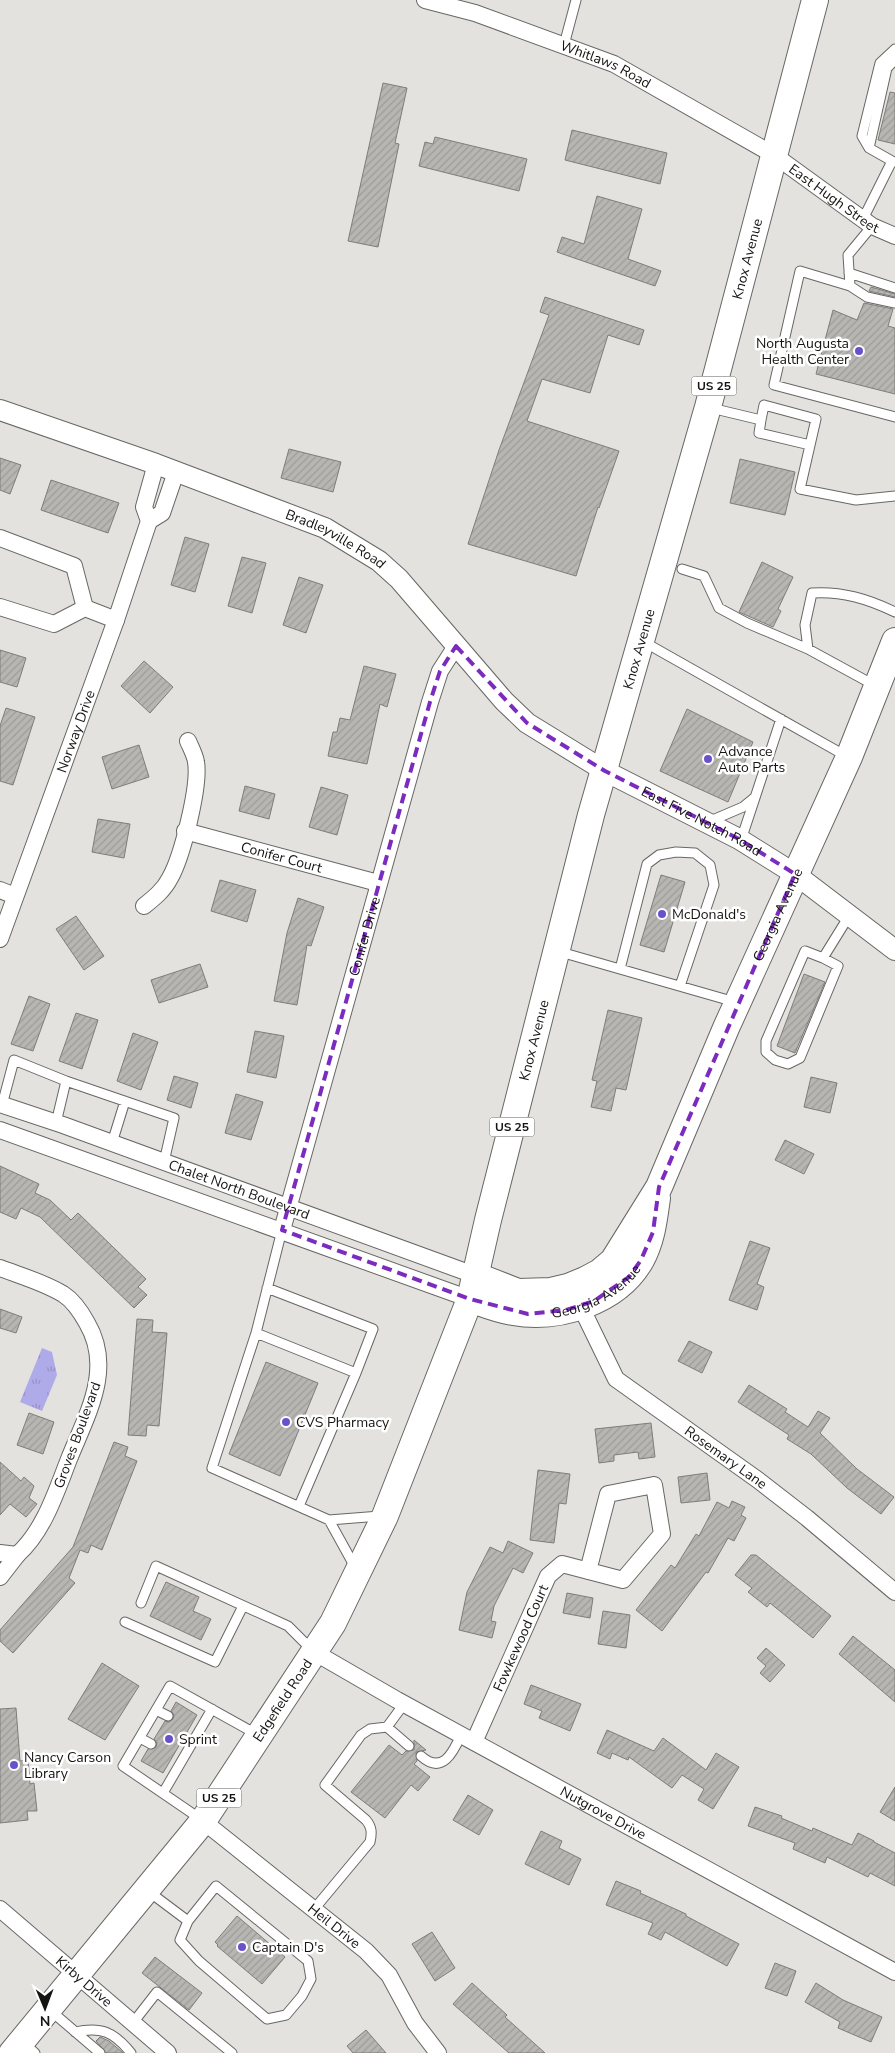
<svg xmlns="http://www.w3.org/2000/svg" width="895" height="2053" font-family="'Nunito Sans',sans-serif">
	<style>
		.park { fill: url(#park-tufts) }
		.building { fill: url(#building-hatch); stroke: #7e7d7a }
		.lines { fill: none; stroke-linecap: round; stroke-linejoin: round }
		.service-casing { stroke: #686764; stroke-width: 11 }
		.minor-casing { stroke: #686764; stroke-width: 18 }
		.tertiary-casing { stroke: #686764; stroke-width: 22 }
		.primary-casing { stroke: #686764; stroke-width: 28 }
		.service { stroke: #fff; stroke-width: 9 }
		.minor { stroke: #fff; stroke-width: 16 }
		.tertiary { stroke: #fff; stroke-width: 20 }
		.primary { stroke: #fff; stroke-width: 26 }
		.marked { fill: none; stroke: #7b2cbf; stroke-width: 4; stroke-dasharray: 10 6; stroke-linejoin: round }
		.poi-dot { fill: #6a51cb; stroke: #fff; stroke-width: 2 }
		.labels { text-anchor: middle; stroke-width: 5; stroke-linejoin: round; paint-order: stroke }
		.shield { fill: #fff; stroke: #5a5a5a; stroke-width: 1 }
		.shield-label { font-size: 12px; font-weight: bold; fill: #141413 }
		.street-label { font-size: 14px; fill: #141413; stroke: #fff }
		.poi-label { font-size: 14px; fill: #141413; stroke: #fff; text-anchor: start }
	</style>
	<defs>
		<pattern id="park-tufts" width="24" height="20" patternUnits="userSpaceOnUse" patternTransform="scale(1.25)"><rect width="24" height="20" fill="#afaae8"/><path d="M3 7l-1-3M5 7V3M7 7l1-3M15 17l-1-3M17 17v-4M19 17l1-3" fill="none" stroke="#9691c6"/></pattern>
		<pattern id="building-hatch" width="6" height="6" patternUnits="userSpaceOnUse" patternTransform="scale(1.25)"><rect width="6" height="6" fill="#b7b6b3"/><path d="M-1 1l2-2M0 6l6-6M5 7l2-2" fill="none" stroke="#9c9c99"/></pattern>
	</defs>
	<rect width="100%" height="100%" fill="#e3e2df"/>
	<!-- park -->
	<path class="park" d="M42 1348 52 1352 57 1375 42 1411 20 1402Z"/>
	<!-- building -->
	<path class="building" d="M383 83 407 88 395 143 399 144 378 247 348 241Z
		M890 92 895 93V144L878 140Z
		M572 130 667 153 660 184 565 160Z
		M435 137 527 159 519 191 419 166 425 142 433 144Z
		M597 196 642 209 628 259 661 271 655 286 557 252 562 237 584 244Z
		M871 287 895 294V297L869 291Z
		M545 297 644 330 639 345 608 335 590 393 542 379 527 421 619 451 599 508 598 507 576 576 468 544 499 450 549 315 540 312Z
		M864 303 893 309 888 326 895 328V394L816 374 833 310 857 320Z
		M289 449 341 462 333 492 281 478Z
		M0 458 21 465 10 494 0 490Z
		M740 459 795 472 785 515 730 503Z
		M51 480 119 503 108 533 41 510Z
		M185 537 209 544 195 592 171 585Z
		M242 557 266 563 252 613 228 606Z
		M762 562 793 577 778 609 781 611 773 627 739 612Z
		M299 577 323 585 306 633 283 625Z
		M0 650 26 658 17 687 0 682Z
		M144 661 173 687 150 713 121 686Z
		M364 666 396 674 387 707 380 704 367 764 328 756 333 732H337L340 718 350 720Z
		M6 708 35 717 13 785 0 781V726Z
		M687 709 753 742 728 802 660 771Z
		M139 745 149 777 112 789 102 757Z
		M245 786 275 794 269 819 239 811Z
		M321 787 348 795 337 835 309 827Z
		M98 819 130 824 124 858 92 852Z
		M661 875 685 882 664 952 640 945Z
		M220 880 256 890 247 922 211 911Z
		M298 898 324 907 311 946 307 945 297 1005 274 1001 287 933Z
		M76 916 104 956 84 970 56 929Z
		M200 964 208 987 159 1003 151 980Z
		M804 974 825 982 795 1053 777 1046Z
		M29 996 50 1004 33 1051 11 1044Z
		M608 1010 642 1018 626 1090 616 1088 611 1111 591 1107 597 1081 592 1080Z
		M76 1013 98 1020 82 1069 59 1061Z
		M255 1031 284 1036 276 1078 247 1072Z
		M133 1033 158 1042 141 1090 117 1081Z
		M174 1076 198 1083 191 1108 167 1100Z
		M811 1077 837 1083 830 1113 804 1107Z
		M236 1094 263 1102 251 1140 225 1133Z
		M785 1140 814 1154 804 1174 775 1160Z
		M0 1166 39 1184 35 1193 50 1200 71 1220 78 1213 146 1279 138 1287 147 1295 134 1308 40 1217 21 1208 16 1219 0 1212Z
		M750 1241 770 1248 757 1284 764 1287 757 1310 729 1300Z
		M0 1309 22 1317 16 1333 0 1328Z
		M137 1319 153 1320 152 1332 167 1333 159 1426 147 1425 146 1436 128 1435Z
		M689 1341 712 1352 702 1373 678 1361Z
		M266 1362 318 1383 280 1476 229 1454Z
		M749 1385 787 1409 785 1412 808 1427 818 1411 830 1418 820 1433 857 1469 894 1497 881 1514 847 1488 811 1454 787 1439 789 1435 738 1402Z
		M29 1413 54 1422 43 1454 17 1445Z
		M651 1423 655 1457 639 1459 638 1452 614 1455V1461L599 1463 595 1429Z
		M114 1442 128 1447 125 1456 137 1461 102 1550 91 1545 88 1553 80 1550 69 1578 75 1583 13 1653 0 1641V1630L73 1547Z
		M0 1462 21 1481 24 1477 34 1486 29 1498 37 1504 26 1517 10 1504 0 1515Z
		M538 1470 570 1474 566 1504 559 1503 554 1543 530 1540Z
		M707 1473 710 1500 681 1503 678 1477Z
		M732 1501 745 1507 741 1515 746 1518 734 1541 728 1538 708 1573 706 1572 662 1631 636 1610 671 1565 675 1568 696 1534 699 1536 717 1502 729 1508Z
		M508 1541 533 1553 523 1573 513 1568 494 1606 491 1621 496 1622 492 1638 459 1630 467 1592 490 1547 503 1553Z
		M751 1555H756L831 1616 813 1638 770 1603 767 1607 748 1592 752 1588 735 1575Z
		M166 1582 199 1597 193 1611 211 1619 201 1640 150 1616Z
		M567 1593 593 1598 590 1618 563 1613Z
		M603 1611 630 1615 626 1648 598 1644Z
		M853 1636 895 1670V1702L839 1654Z
		M766 1648 785 1665 770 1682 760 1673 766 1666 757 1658Z
		M102 1663 139 1686 105 1740 68 1719Z
		M531 1685 581 1704 570 1731 539 1718 542 1711 524 1704Z
		M176 1702 197 1715 163 1773 141 1761 148 1749 156 1747 157 1743 154 1739 165 1721 169 1722 173 1719 174 1715 171 1711Z
		M16 1708 20 1761 28 1760 30 1784 34 1783 37 1811H27L28 1820 0 1823V1709Z
		M607 1730 654 1751 663 1738 706 1770 716 1753 739 1767 713 1809 698 1800 704 1789 682 1775 672 1788 629 1757 628 1760 612 1753 610 1759 597 1753Z
		M414 1740 426 1750 416 1752 417 1761 414 1764 430 1777 418 1791 411 1785 385 1818 351 1792 389 1745 402 1755 406 1751 414 1750Z
		M895 1787V1821L880 1812Z
		M468 1795 493 1810 479 1835 453 1820Z
		M755 1807 782 1816 781 1818 812 1831 813 1828 852 1845 858 1833 874 1841V1842L895 1853V1886L870 1873 868 1877 827 1857 825 1863 793 1849 795 1843 748 1826Z
		M541 1831 562 1841 559 1848 581 1859 569 1885 525 1864Z
		M616 1881 641 1891 640 1893 686 1914V1916L739 1944 727 1966 665 1932 661 1940 648 1934 653 1923 606 1905Z
		M237 1916 285 1957 262 1984 217 1946 218 1945 215 1942Z
		M432 1932 455 1968 435 1981 412 1944Z
		M155 1957 202 1993 189 2010 142 1973Z
		M775 1963 796 1971 787 1996 765 1988Z
		M472 1983 507 2015 505 2017 545 2053H509L453 2004Z
		M816 1983 843 2000 882 2017 871 2042 838 2028 840 2022 805 2002Z
		M366 2030 386 2053H353L347 2046Z
		M100 2037 109 2041 123 2053H106L96 2041Z"/>
	<g class="lines">
		<defs>
			<path id="service" d="M564 45 576 0
				M869 148 887 68 895 60
				M892 161 869 148 862 136 880 63 895 49
				M863 219 892 161 895 162
				M872 226 848 255 850 286 867 297 895 303
				M849 273 895 288
				M850 286 800 271 774 385 895 417
				M711 408 761 420 764 405 816 419 800 489 856 500 895 496
				M761 420 759 433 810 445
				M682 569 704 576 719 608 747 623 808 649
				M644 642 846 756
				M874 685 808 649 805 625 812 593C842 591 868 599 895 612
				M708 822 743 807 754 798
				M741 840 781 719
				M557 951 735 1002
				M823 958 838 966 800 1058 788 1064 775 1060 766 1052V1041L805 951 823 958 849 916
				M620 969 647 864 659 855 676 852 695 853 710 865 714 885 680 986
				M2 1105 14 1060 66 1081
				M56 1123 66 1081 174 1118 164 1162
				M112 1143 125 1101
				M282 1230 256 1333 212 1468 329 1520
				M267 1288 373 1329 356 1373
				M256 1333 356 1373 299 1506
				M355 1567 329 1520 380 1516
				M141 1603 156 1566 288 1626 313 1651
				M125 1622 215 1662 243 1606
				M156 1710 168 1716
				M387 1727 409 1746
				M140 1738 151 1744
				M421 1756C442 1775 453 1753 461 1735
				M163 1793 212 1709
				M202 1820 123 1766 170 1686 258 1735
				M216 1886 308 1961 311 1979 302 1996 286 2015 267 2019 199 1961 180 1940 188 1921Z
				M148 1891 188 1921
				M315 1908 370 1842C372 1833 372 1827 366 1820L325 1785 361 1735 370 1729 387 1727 404 1704
				M51 2011 100 2053
				M132 2024 157 1992 232 2053
				M75 2032C101 2026 114 2032 131 2053
				M24 2043 35 2053"/>
			<g id="minor">
				<path id="s1" d="M425 0 475 13 614 64 774 155 872 226 895 236"/>
				<path d="M149 521 162 513 176 472"/>
				<path d="M0 538 74 566 85 608"/>
				<path d="M0 607 54 624 85 608 116 620"/>
				<path id="s2" d="M185 831 378 883"/>
				<path d="M0 890 15 896"/>
				<path d="M144 906C154 898 164 890 170 878 182 857 200 786 196 762 195 755 191 748 188 741"/>
				<path id="s3" d="M0 939 116 620 149 521 144 507 156 464"/>
				<path id="s4" d="M0 1104 63 1125 477 1276"/>
				<path d="M0 1130 470 1299"/>
				<path id="s5" d="M282 1230 430 702 440 671 456 646"/>
				<path d="M0 1268C21 1276 43 1282 63 1294 74 1301 81 1312 87 1323 114 1369 87 1414 69 1459 56 1492 44 1531 17 1555L0 1553"/>
				<path id="s6" d="M581 1307 616 1379 758 1480 807 1518 895 1592"/>
				<path d="M0 1577 17 1555"/>
				<path id="s7" d="M314 1652 397 1700 895 1972"/>
				<path id="s8" d="M474 1742 548 1576 562 1564 623 1580 662 1534 654 1485 608 1494 588 1571"/>
				<path id="s9" d="M203 1821 366 1951 389 1975 415 2023 438 2053"/>
				<path id="s10" d="M0 1909 168 2053"/>
			</g>
			<g id="tertiary">
				<path id="s11" d="M0 410 156 464 325 528 379 561 399 579 504 701 527 723 605 771 739 839 795 874 895 950"/>
			</g>
			<g id="primary">
				<path id="s12" d="M477 1276 518 1292 551 1291 568 1287 585 1280 600 1272 613 1261 659 1187 726 1028 849 757 895 641"/>
				<path id="s13" d="M470 1299C484 1304 499 1310 513 1312 559 1320 617 1302 641 1260 652 1240 654 1219 657 1198"/>
				<path id="s14" d="M12 2053 203 1821 333 1623 385 1516 430 1401 470 1299 488 1220 591 815 708 407 815 0"/>
			</g>
		</defs>
		<!-- service casing -->
		<use href="#service" class="service-casing"/>
		<!-- minor casing -->
		<use href="#minor" class="minor-casing"/>
		<!-- tertiary casing -->
		<use href="#tertiary" class="tertiary-casing"/>
		<!-- primary casing -->
		<use href="#primary" class="primary-casing"/>
		<!-- service -->
		<use href="#service" class="service"/>
		<!-- minor -->
		<use href="#minor" class="minor"/>
		<!-- tertiary -->
		<use href="#tertiary" class="tertiary"/>
		<!-- primary -->
		<use href="#primary" class="primary"/>
	</g>
	<!-- marked area -->
	<path class="marked" d="M456 646 527 723 605 771 739 839 795 874 659 1187 653 1232 641 1260 629 1277 594 1301 566 1310 528 1314 470 1299 282 1230 430 702 440 671Z"/>
	<!-- markers -->
	<g class="poi-dot">
		<circle cx="859" cy="351" r="5"/>
		<circle cx="708" cy="759" r="5"/>
		<circle cx="662" cy="914" r="5"/>
		<circle cx="286" cy="1422" r="5"/>
		<circle cx="169" cy="1739" r="5"/>
		<circle cx="14" cy="1765" r="5"/>
		<circle cx="242" cy="1947" r="5"/>
	</g>
	<g class="labels">
		<!-- shield labels -->
		<g class="shield">
			<rect x="691.5" y="376.5" width="45" height="19" rx="4"/>
			<rect x="489.5" y="1117.5" width="45" height="19" rx="4"/>
			<rect x="196.5" y="1788.5" width="45" height="19" rx="4"/>
		</g>
		<g class="shield-label">
			<text x="714" y="390">US 25</text>
			<text x="512" y="1131">US 25</text>
			<text x="219" y="1802">US 25</text>
		</g>
		<!-- street labels -->
		<g class="street-label">
			<text dy="5" stroke="none"><textPath href="#s1" startOffset="192">Whitlaws Road</textPath></text>
			<text dy="5" stroke="none"><textPath href="#s1" startOffset="458">East Hugh Street</textPath></text>
			<text dy="5" stroke="none"><textPath href="#s14" startOffset="1966">Knox Avenue</textPath></text>
			<text dy="5" stroke="none"><textPath href="#s11" startOffset="360">Bradleyville Road</textPath></text>
			<text dy="5" stroke="none"><textPath href="#s14" startOffset="1561">Knox Avenue</textPath></text>
			<text dy="5" stroke="none"><textPath href="#s3" startOffset="221">Norway Drive</textPath></text>
			<text dy="5" stroke="none"><textPath href="#s11" startOffset="829">East Five Notch Road</textPath></text>
			<text dy="5" stroke="none"><textPath href="#s2" startOffset="100">Conifer Court</textPath></text>
			<text dy="5" stroke="none"><textPath href="#s12" startOffset="531">Georgia Avenue</textPath></text>
			<text dy="5" stroke="none"><textPath href="#s5" startOffset="305">Conifer Drive</textPath></text>
			<text dy="5" stroke="none"><textPath href="#s14" startOffset="1156">Knox Avenue</textPath></text>
			<text dy="5" stroke="none"><textPath href="#s4" startOffset="254">Chalet North Boulevard</textPath></text>
			<text dy="5" stroke="none"><textPath href="#s13" startOffset="134">Georgia Avenue</textPath></text>
			<text transform="translate(77 1435) rotate(-70)" y="5">Groves Boulevard</text>
			<text dy="5" stroke="none"><textPath href="#s6" startOffset="215">Rosemary Lane</textPath></text>
			<text dy="5" stroke="none"><textPath href="#s8" startOffset="114">Fowkewood Court</textPath></text>
			<text dy="5" stroke="none"><textPath href="#s14" startOffset="445">Edgefield Road</textPath></text>
			<text dy="5" stroke="none"><textPath href="#s7" startOffset="331">Nutgrove Drive</textPath></text>
			<text dy="5" stroke="none"><textPath href="#s9" startOffset="168">Heil Drive</textPath></text>
			<text dy="5" stroke="none"><textPath href="#s10" startOffset="111">Kirby Drive</textPath></text>
		</g>
		<!-- poi labels -->
		<g class="poi-label">
			<text x="849" y="348" text-anchor="end">North Augusta<tspan x="849" dy="16">Health Center</tspan></text>
			<text x="718" y="756">Advance<tspan x="718" dy="16">Auto Parts</tspan></text>
			<text x="672" y="919">McDonald's</text>
			<text x="296" y="1427">CVS Pharmacy</text>
			<text x="179" y="1744">Sprint</text>
			<text x="24" y="1762">Nancy Carson<tspan x="24" dy="16">Library</tspan></text>
			<text x="252" y="1952">Captain D's</text>
		</g>
	</g>
	<!-- north arrow -->
	<g transform="translate(45 2008) rotate(179)" stroke="#ffffff" stroke-width="4" paint-order="stroke">
	<path d="M0-4L9 19L0 12L-9 19Z" fill="#141413"/>
	<text y="-8" font-size="14" font-weight="bold" text-anchor="middle" fill="#141413">N</text>
	</g>
</svg>
